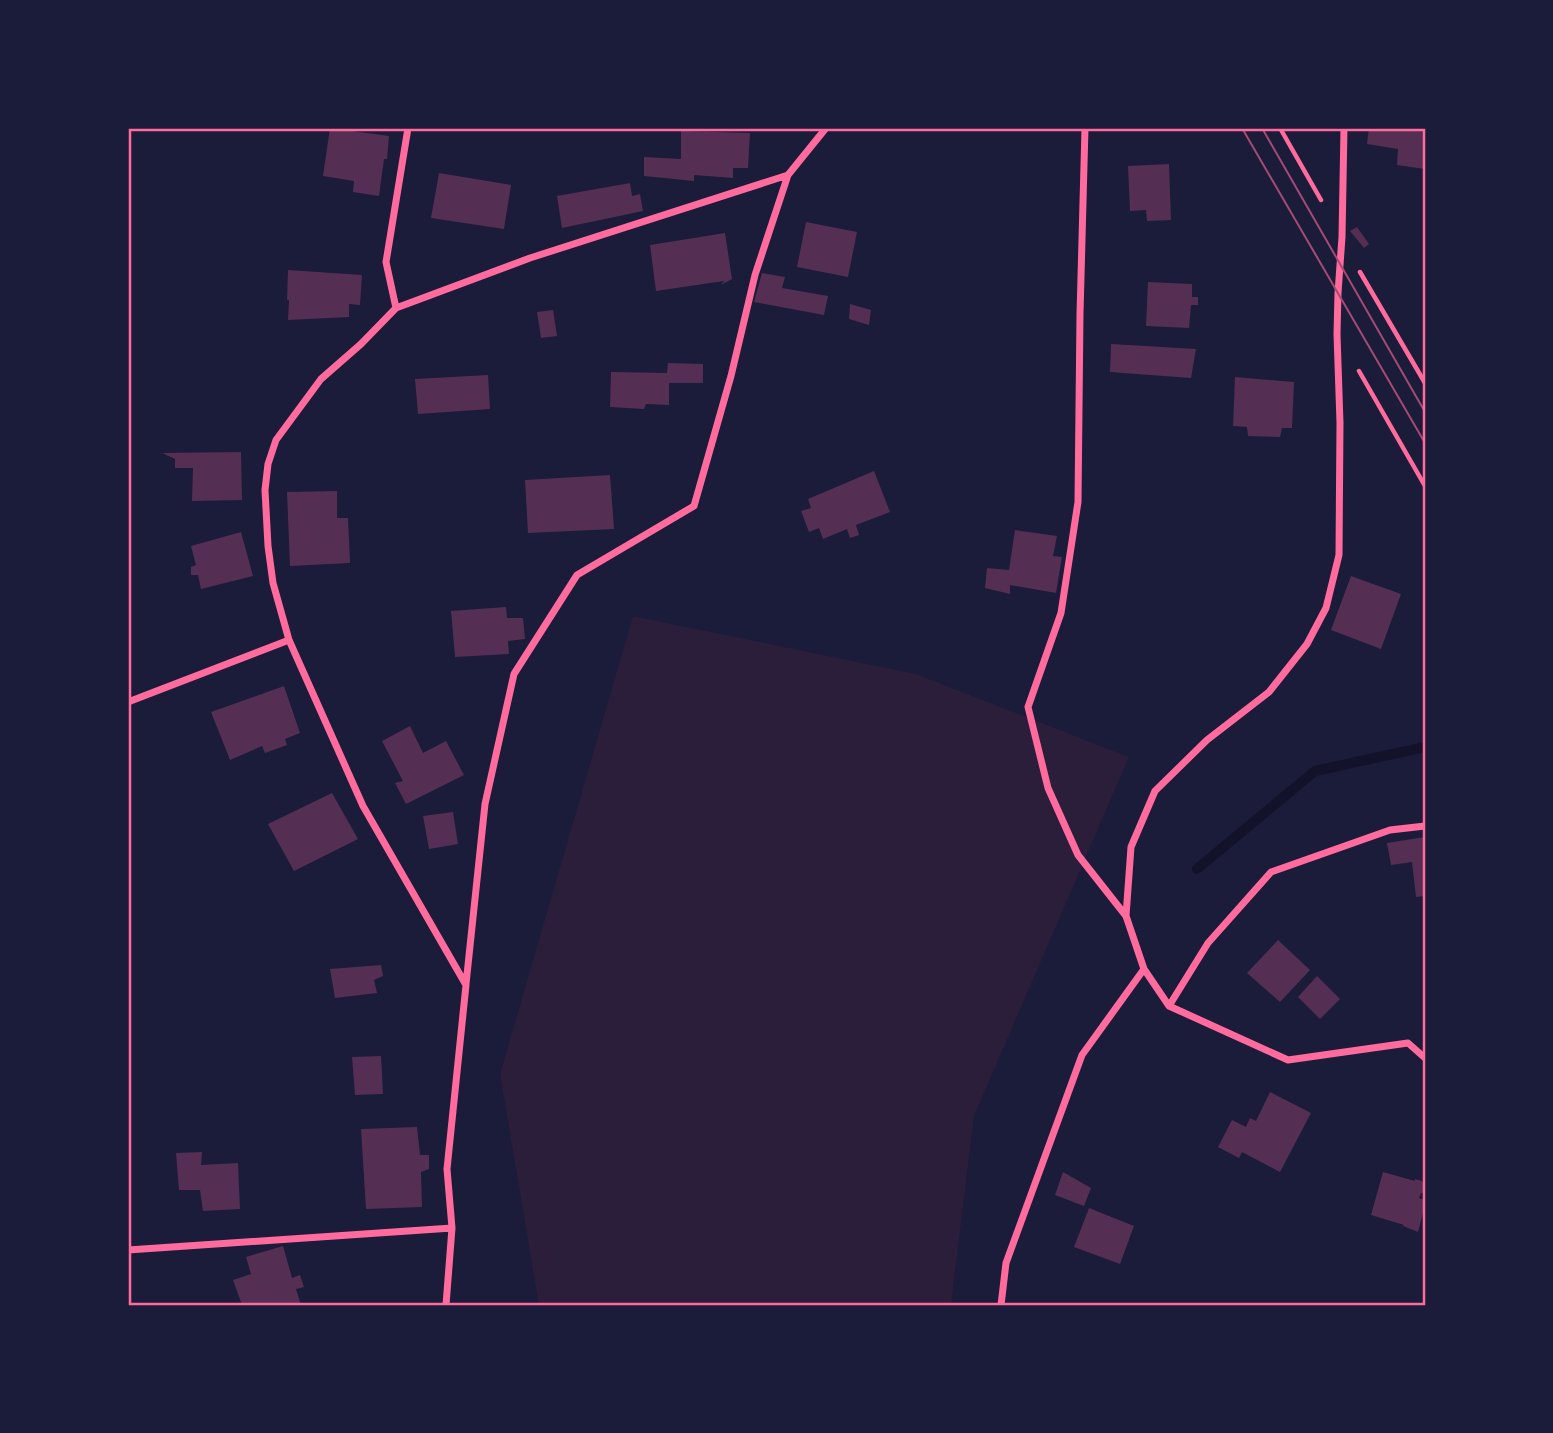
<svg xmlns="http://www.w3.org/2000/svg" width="1553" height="1433" font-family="'Titillium Web',sans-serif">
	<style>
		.green { fill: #2a1e3b }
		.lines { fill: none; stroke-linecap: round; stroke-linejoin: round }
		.stream { stroke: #12122b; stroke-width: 10 }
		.building { fill: #542f53 }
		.path { stroke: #ff6b9d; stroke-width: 4.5 }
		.minor { stroke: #ff6b9d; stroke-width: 7 }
		.tram { stroke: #a44b75; stroke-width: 2 }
		.neatline { fill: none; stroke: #ff6b9d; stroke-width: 2.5 }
	</style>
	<rect width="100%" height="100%" fill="#1b1b3a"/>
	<!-- green -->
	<path class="green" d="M633 616 916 674 1129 757 974 1116 951 1305H539L500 1074Z"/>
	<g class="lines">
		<!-- stream -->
		<path class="stream" d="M1197 869 1315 771 1425 747"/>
	</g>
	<!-- building -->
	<path class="building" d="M330 128 389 136 387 159H384L379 196 353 192 354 181 323 176Z
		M1369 128H1425V169L1397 165 1398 149 1367 144Z
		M681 131 750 133 748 168H733V178L694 175V181L644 176V157L681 159Z
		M1169 164 1171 220 1147 221 1146 210 1130 211 1128 166Z
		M439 173 511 185 504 229 431 218Z
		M630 183 632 196 640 194 643 211 562 228 557 196Z
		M806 222 857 232 848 277 797 267Z
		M1357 227 1369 244 1364 248 1350 231Z
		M725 233 732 279 721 285 724 281 656 291 650 245Z
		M288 270 362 275 360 305 349 304V317L288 320 289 300H287Z
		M762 273 785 277 782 288 828 296 824 315 754 302Z
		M1148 282 1192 284V297H1198V305H1191L1189 328 1146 326Z
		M850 304 871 310 869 325 849 319Z
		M553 310 557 336 541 338 537 312Z
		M1111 344 1196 349 1191 378 1110 372Z
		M668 363 703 364V383H669V405L646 404 644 409 610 407 611 372 667 373Z
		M488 375 490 409 418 414 415 379Z
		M1235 377 1294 382 1292 428H1282L1280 437 1248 436 1247 427 1233 426Z
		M241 452 242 500 192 501 193 468H175V459L162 453Z
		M874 471 890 512 856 525 859 535 850 538 847 529 823 539 819 528 809 532 801 511 811 508 808 499Z
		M610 475 614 529 528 533 525 480Z
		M337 491V518H348L350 563 290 566 287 492Z
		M1015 530 1057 536 1053 556 1062 557 1056 593 1010 585V594L985 588 987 568 1009 570Z
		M241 532 253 576 201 589 198 575H191V567L196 565 191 546Z
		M1351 576 1401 594 1381 649 1331 630Z
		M506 607 507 618H523L525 639 508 641 509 654 455 657 451 611Z
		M284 686 300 733 285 739 287 745 265 753 262 746 230 760 211 712Z
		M410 726 423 753 446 741 464 775 406 804 395 783 403 781 382 741Z
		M332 793 358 839 294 871 268 824Z
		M453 812 458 844 429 849 423 816Z
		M1425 837V896L1416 897 1412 862 1391 865 1387 843Z
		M1278 940 1310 970 1280 1002 1247 973Z
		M381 965 383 976 374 980 377 993 335 998 330 969Z
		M1317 976 1340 999 1320 1019 1298 997Z
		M381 1056 383 1094 355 1095 352 1057Z
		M1270 1092 1311 1113 1280 1172 1242 1152 1239 1158 1218 1147 1232 1120 1246 1127 1250 1118 1256 1121Z
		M417 1127 420 1155H429V1169L421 1172 422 1207 366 1209 361 1129Z
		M202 1152 201 1165 238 1163 240 1209 203 1211 200 1190H179L176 1153Z
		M1063 1172 1091 1188 1084 1206 1055 1195Z
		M1383 1172 1415 1181V1179L1422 1181 1425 1186 1424 1193H1421L1419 1198 1425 1200V1205L1418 1232 1403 1226 1404 1225 1371 1215Z
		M1089 1208 1134 1226 1120 1264 1074 1247Z
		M283 1246 292 1278 300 1275 304 1287 296 1289 301 1305H242L233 1280 251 1274 246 1257Z"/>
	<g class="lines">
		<!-- path -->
		<path class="path" d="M1280 128 1321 200
			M1360 272 1425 383
			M1359 371 1425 486"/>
		<!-- minor -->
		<path class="minor" d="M1085 128 1080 314 1078 502 1061 613 1028 707 1048 788 1078 855 1126 916
			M396 308 386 262 408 128
			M128 702 289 640
			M1425 826 1390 830 1271 872 1208 943 1169 1006 1288 1060 1408 1043 1425 1058
			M466 984 485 804 514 674 577 575 694 506 731 376 755 275 788 175 826 128
			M1169 1006 1144 969 1126 916 1131 847 1155 791 1207 740 1269 692 1307 644 1326 608 1339 555 1340 423 1337 334 1338 293 1342 237 1344 128
			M128 1250 452 1228
			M446 1305 452 1228 447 1169 466 985 363 806 289 640 273 583 268 546 265 490 268 464 276 440 321 379 361 344 396 308 530 258 788 175
			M1001 1305 1006 1263 1082 1055 1144 969"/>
		<!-- tram -->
		<path class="tram" d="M1242 128 1425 443
			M1262 128 1425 412"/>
	</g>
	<!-- border -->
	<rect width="1553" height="1433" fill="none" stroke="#1b1b3a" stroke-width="259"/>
	<rect x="130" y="130" width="1294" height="1174" class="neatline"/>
</svg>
